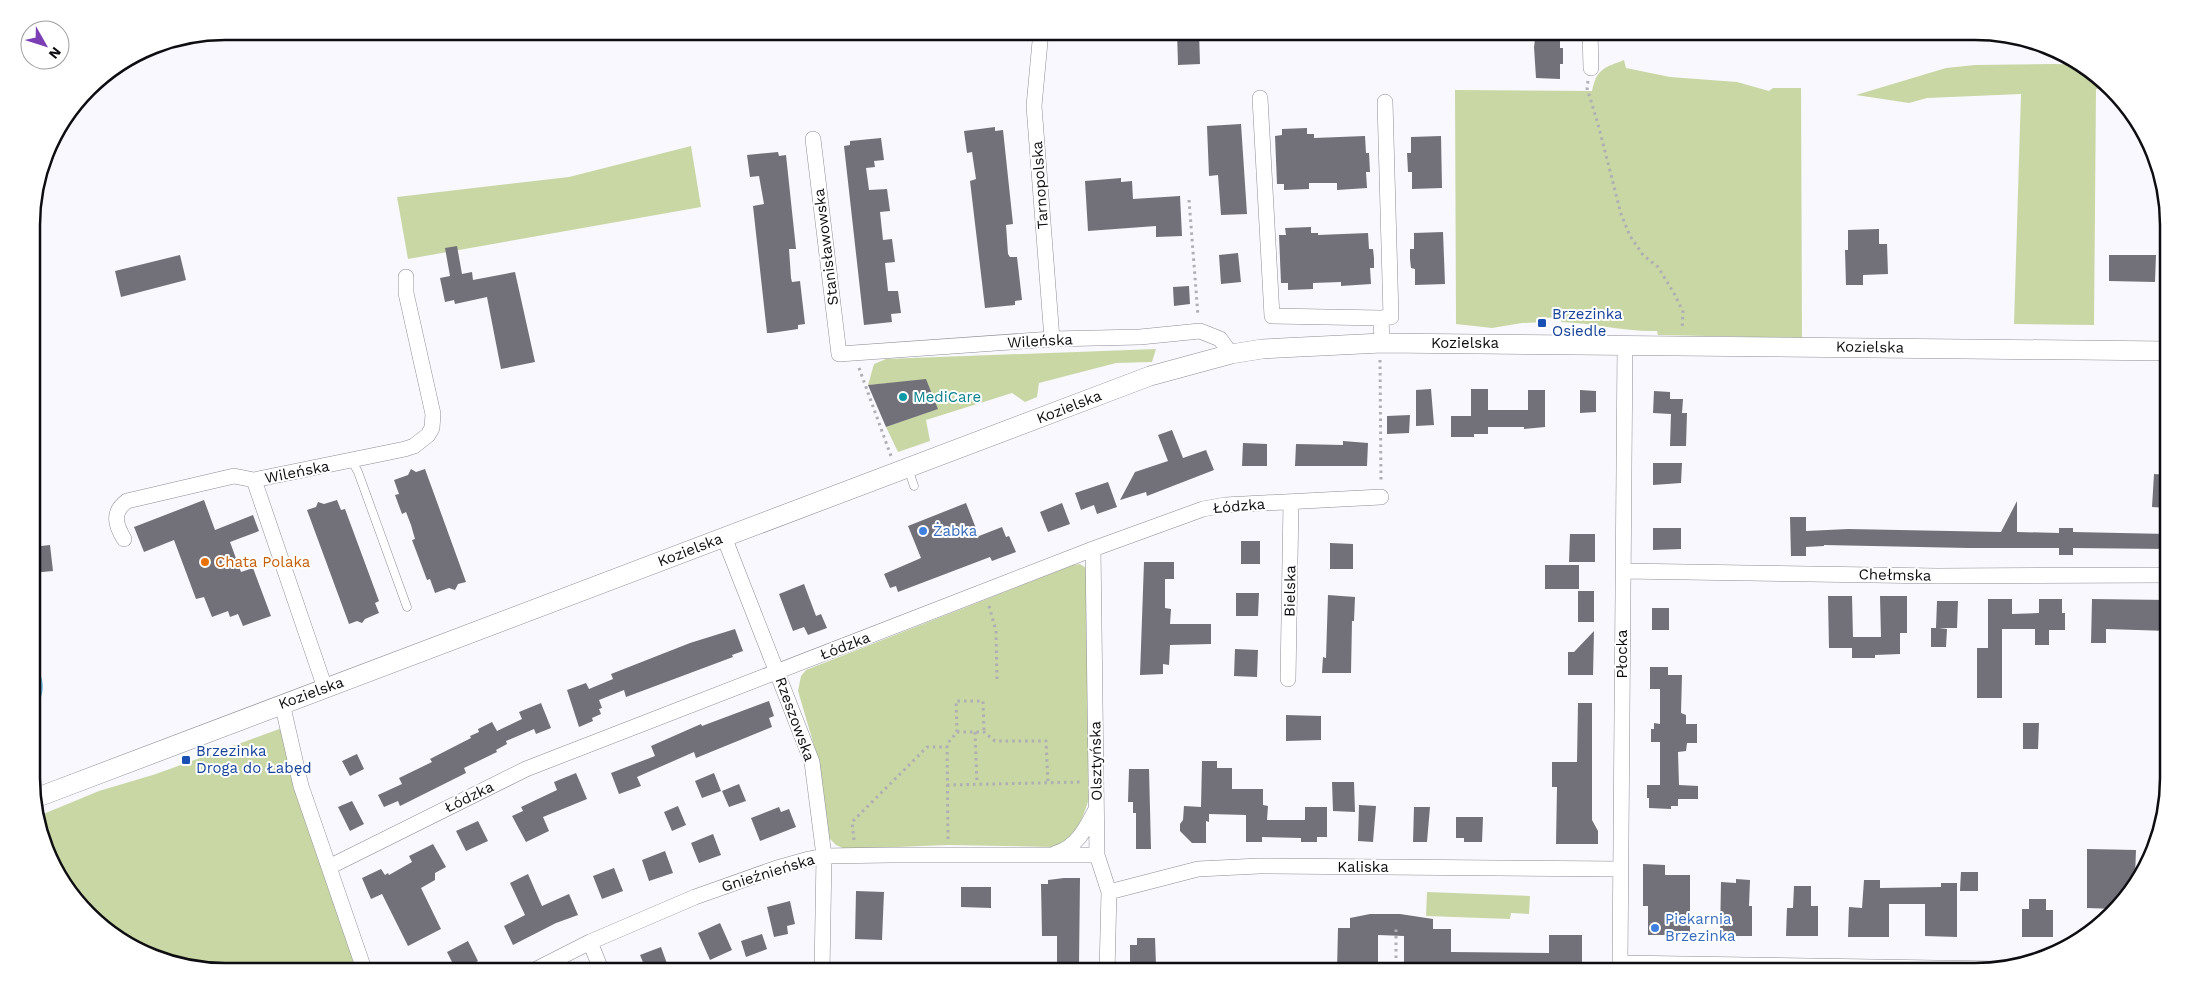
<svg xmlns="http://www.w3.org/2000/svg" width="2200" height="1003" font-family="'Work Sans',sans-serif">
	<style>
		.green { fill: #c9d7a5 }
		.water { fill: #6fb5df }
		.building { fill: #72717a }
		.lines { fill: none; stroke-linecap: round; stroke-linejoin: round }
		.service-casing { stroke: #8d8d96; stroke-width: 9 }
		.minor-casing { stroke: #8d8d96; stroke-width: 16 }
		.tertiary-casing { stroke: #8d8d96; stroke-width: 20 }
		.path { stroke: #aeaeb3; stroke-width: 3; stroke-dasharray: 2.5 4; stroke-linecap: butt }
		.service { stroke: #fff; stroke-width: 8 }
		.minor { stroke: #fff; stroke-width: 15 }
		.tertiary { stroke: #fff; stroke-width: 19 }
		.transit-dot { fill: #1a4fb4; stroke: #fff; stroke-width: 2 }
		.culture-dot { fill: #0f9aa8; stroke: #fff; stroke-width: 2 }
		.shop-dot { fill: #3f7fe0; stroke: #fff; stroke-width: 2 }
		.food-dot { fill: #e8710a; stroke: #fff; stroke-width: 2 }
		.labels { text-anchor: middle; stroke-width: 4; stroke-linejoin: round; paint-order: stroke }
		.street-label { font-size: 15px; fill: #0e0e12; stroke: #fff }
		.transit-label { font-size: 15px; fill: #164399; stroke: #fff; text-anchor: start }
		.culture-label { font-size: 15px; fill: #0d838f; stroke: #fff; text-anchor: start }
		.shop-label { font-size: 15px; fill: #366cbe; stroke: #fff; text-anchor: start }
		.food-label { font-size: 15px; fill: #c56008; stroke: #fff; text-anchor: start }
		.rim { fill: none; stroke: #0e0e12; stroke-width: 2.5 }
	</style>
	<rect width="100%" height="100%" fill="#f8f8fe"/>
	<!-- green -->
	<path class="green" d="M1624 60 1626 68 1670 77 1737 82 1769 91 1773 88H1801L1802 338 1658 335 1657 331C1625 332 1594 323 1561 322V317L1544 318V322L1522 323 1492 328 1456 324 1455 90 1592 91C1597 68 1604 68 1624 60Z
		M2055 64C2085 65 2087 65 2109 87L2096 89 2094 325 2014 324 2021 94 1927 98 1909 103 1856 95 1946 68 1975 65Z
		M691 146 701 207 408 259 397 197 569 177Z
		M1156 349 1152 362 1116 363 1039 383 1037 397 1025 402 1012 393 926 420 930 441 898 452 886 427 936 409 926 380 868 385 874 364 886 359Z
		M1080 564 1086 568 1087 574 1089 798C1083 819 1074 841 1051 847L948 845 845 849 836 845 828 837 818 759 798 691 801 676 806 670 1073 565Z
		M282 728 358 972H225L150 957 107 932 71 896 46 852 36 817 99 791 156 774Z
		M1427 892 1530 896 1529 914 1511 913 1510 919 1426 916Z"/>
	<!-- water -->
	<path class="water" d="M33 663C45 675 47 697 33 708Z"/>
	<!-- building -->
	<path class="building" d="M1177 31H1199L1200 64 1178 65Z
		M1536 32H1560V48H1563V64H1560V79L1536 78 1534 47Z
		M1241 124 1247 214 1221 215 1218 175 1209 176 1207 126Z
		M995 127V131L1003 130 1013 224 1006 225 1008 254 1010 257H1017L1022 300 1015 301V305L985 308 970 181 976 179 972 152 967 153 964 131Z
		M1307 128V134H1314V138L1365 136 1366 153H1369L1370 172H1366L1367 188 1337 190V183H1309V189L1284 190V184H1277L1275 136 1282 135V129Z
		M1441 136 1442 188 1412 189V172H1408L1407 153H1411V137Z
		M881 138 884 160 874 161 875 167 866 168 869 190 887 189 890 211 880 212 883 240 892 239 895 262 885 263 888 291H898L901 313 891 314 892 322 864 325 844 146 850 145V141Z
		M778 152 779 156 786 155 796 249H789L791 278 792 282 800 281 805 324 798 325V329L771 333H767L753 206 764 204 759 176 750 177 747 155Z
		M1121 178V182L1132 181 1133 199 1180 196 1182 236 1156 237V226L1088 231 1085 181Z
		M1311 227V233H1318V235L1368 233 1369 249H1373L1374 258V268H1370L1371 284 1341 286V282L1313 283V289L1288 290V283H1281L1279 235H1286L1285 228Z
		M1879 229V244H1887L1888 274 1863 275V285H1846L1845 250H1848V230Z
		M1443 232 1445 284 1415 285V269L1411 268 1410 259V249H1414V233Z
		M457 246 462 274 472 272 473 280 515 272 535 362 501 369 487 297 455 304 454 300 445 302 440 278 450 276 445 248Z
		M1238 253 1241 282 1221 284 1219 255Z
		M180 255 186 280 121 297 115 271Z
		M2109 255H2156L2155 282 2109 281Z
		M1189 286 1190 304 1174 306 1173 287Z
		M926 379 938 409 886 427 868 385Z
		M1431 389 1434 425 1416 426V390Z
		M1471 389H1488V410H1528V390H1545V427L1524 429V427H1488V434H1474V437H1451V416H1471Z
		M1580 390 1596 391V412L1580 413Z
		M1654 391 1670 392V399H1683L1682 413H1687L1686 446H1670L1671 414 1653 413Z
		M1410 415 1409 433 1387 434V416Z
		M1172 430 1183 458 1206 450 1214 470 1147 496 1146 492 1120 500 1135 472 1168 461 1158 435Z
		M1343 441 1368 443 1367 466H1295L1296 444 1343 445Z
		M1243 443 1267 444V466H1242Z
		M1653 463H1682L1681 483 1653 485Z
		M411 469 416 472 425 469 466 582 458 584 455 590 449 588 435 593 430 579 427 580 412 540 415 539 411 525 406 512 402 514 395 495 399 494 394 480 408 475Z
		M2154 474 2168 475V508L2152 507Z
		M1108 482 1117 507 1097 514 1094 505 1081 510 1075 493Z
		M204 500 215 530 253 515 259 531 230 542 241 572 253 568 271 616 243 626 238 614 230 617 228 611 212 617 204 597 196 599 174 540 144 552 134 527Z
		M337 500 341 510 345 509 379 601 375 603 379 613 365 619 362 623 357 621 349 624 307 510 316 507 318 502 324 504Z
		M2017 501V532L2059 533V528H2073V532L2168 534V549L2073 548V555H2059V548H1968L1824 545V546L1806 547V556H1791L1790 517H1806V531L1848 529 2001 532Z
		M966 503 979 536 1002 527 1006 537 1009 536 1016 552 992 561 990 557 898 592 896 586 890 588 884 574 921 558 908 526Z
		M1062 503 1070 524 1048 532 1040 512Z
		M1653 528H1681V549L1653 550Z
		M1570 534H1595V562H1569Z
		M1241 541H1260V564H1241Z
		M1330 543 1353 544V569H1330Z
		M50 545 53 571 32 573V547Z
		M1144 562H1174V579H1165V608L1171 609 1170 624H1211V644L1170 645 1169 665 1163 664V674L1140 675Z
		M1545 565H1579V589H1545Z
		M804 584 816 616 821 614 827 628 808 635 804 627 793 631 779 594Z
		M1578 591H1594V622H1578Z
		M1236 593H1259L1258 616H1236Z
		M1328 595 1355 597 1354 621H1352L1351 673H1322L1323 657 1326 658Z
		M1828 596H1852L1853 637H1881L1880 596H1907V633H1900V654L1875 655V658H1852V648H1829Z
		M1988 599H2012V614L2039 613V599H2062V613H2065V630H2049V645H2035V629H2002V698H1977V648H1988Z
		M2092 599 2168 600V631L2106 629V643H2091Z
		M1937 601H1958L1957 628H1939L1947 629 1946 647H1931V628H1936Z
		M1652 608H1669V630H1652Z
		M735 629 743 651 732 655 733 657 626 697 624 690 599 700 602 708 599 709 601 714 592 718 593 721 579 727 567 690 586 683 589 689 613 679 611 674 690 643Z
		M1594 631 1593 675H1568V652H1574Z
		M1235 649 1258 650 1257 677 1234 676Z
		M1650 667H1668V675H1682L1681 713 1686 715V724H1697V743H1687L1686 751 1678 752 1679 785 1698 786V799H1678V806H1671V809L1649 808V798H1647V785H1660V742H1651V729H1654V723L1660 724V689H1650Z
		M769 701 774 716 769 718 772 727 696 758 694 752 637 777 641 786 619 794 611 773 655 756 651 746 701 724 702 726Z
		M541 703 551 728 536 734 534 729 506 741 507 744 496 750 497 752 464 768 466 773 400 806 398 801 384 807 378 795 402 784 399 778 432 762 430 759 471 738 470 736 479 732 478 729 492 722 497 731 522 719 519 712Z
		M1578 703H1592V820L1598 831V844H1556L1557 787H1552V762H1577Z
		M1286 715 1321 716V740L1286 741Z
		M2023 723H2039L2038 749H2023Z
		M357 754 364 769 350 776 342 761Z
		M1202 761H1217V768H1232V789H1263V805L1268 806 1267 820H1305V807H1327V837H1317V842H1301V838L1262 837V842H1246V815L1209 814V822L1206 821V843H1192L1180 831V824L1183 820 1184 806 1201 807Z
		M1129 769H1149L1151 849H1136V813H1133V802H1128Z
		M576 773 587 799 543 817 549 831 526 842 512 816 523 811 521 807 557 790 554 782Z
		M714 773 721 791 702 798 695 781Z
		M1332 782H1354L1355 812 1333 811Z
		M739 784 746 801 729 807 722 791Z
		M352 801 364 824 350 831 338 807Z
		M1359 805 1376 806 1373 842 1358 841Z
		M678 806 686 825 672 831 664 812Z
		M779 807 781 812 789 809 796 827 760 841 751 818Z
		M1414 807H1430L1427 842H1413Z
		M1456 817H1483L1482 842H1464V838H1456Z
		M478 821 488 841 466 851 456 831Z
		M713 834 721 855 699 863 691 843Z
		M433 844 446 867 435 873V880L421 888 441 929 408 946 382 894 371 899 362 878 381 869 385 875 388 873 389 875 412 862 409 856Z
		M2087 849 2136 850 2135 876H2140L2129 896 2116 909 2087 908Z
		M665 851 673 873 649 881 642 860Z
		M1643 864 1665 865V875H1690V935H1648V906H1643Z
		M614 868 623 891 602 899 593 876Z
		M1961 872H1978V891H1960Z
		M528 874 542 906 569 894 578 915 556 923 513 945 504 926 525 915 510 883Z
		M1064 878H1080L1079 965H1057V936H1042L1041 884H1048V880Z
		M1736 879 1750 880 1749 906H1752V936H1720L1721 882 1736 883Z
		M1864 880H1880V888L1941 887V883H1957V937L1925 936V904H1889V937H1848L1849 907 1862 908Z
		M1794 886H1811V906H1818V936H1786L1787 908H1793Z
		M961 887H991V908L961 907Z
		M856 891 884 892 882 940 855 939Z
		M2029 899H2046V910H2053V937H2022V909H2029Z
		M790 901 795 924 787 926 788 934 774 937 767 907Z
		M1370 914H1400L1433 919V929H1451V952L1549 953V935H1582V971H1404V936L1378 935V971L1337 972 1338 928H1350V918Z
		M720 923 732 950 710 960 698 933Z
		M762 934 767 949 746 957 741 941Z
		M1137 938H1155L1156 965H1130V945H1137Z
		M468 941 478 961 470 965 473 972H457L447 952Z
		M661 947 670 972H647L640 955Z"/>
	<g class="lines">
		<defs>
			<path id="service" d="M352 461 358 472 407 607
				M908 468 914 486"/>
			<path id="minor" d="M1041 31 1034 106 1052 339
				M1590 31 1591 68
				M1260 98 1272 316 1381 318 1382 343
				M813 139 839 354 1052 339 1140 337 1200 331 1220 339 1231 354
				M1381 318 1391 317 1385 102
				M1625 345 1620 963 2001 969
				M254 480 325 688
				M724 537 812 762 824 856 822 972
				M124 539C115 524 112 512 127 501L234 476 254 480 405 449 414 446 428 435 432 428 433 414 406 293V277
				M1093 549 1097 855 1109 892 1107 972
				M1623 571 1937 576 2168 575
				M1288 679 1291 502
				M282 703 301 786 365 972
				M1056 853C1077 848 1087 826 1096 809
				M329 867 526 769 1093 549 1203 509 1225 505 1381 497
				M1109 892 1198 869 1259 866 1620 869
				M590 942 602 972
				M531 972 590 942 695 897 777 868 809 859 824 856 891 855H1097"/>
			<path id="tertiary" d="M33 799 1150 376 1231 354 1262 349 1382 343 2168 351"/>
		</defs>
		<!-- service casing -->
		<use href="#service" class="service-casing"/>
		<!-- minor casing -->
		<use href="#minor" class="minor-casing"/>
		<!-- tertiary casing -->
		<use href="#tertiary" class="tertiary-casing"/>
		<!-- path -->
		<path class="path" d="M1588 81 1587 88 1598 124 1621 214 1630 236 1643 255 1658 267 1675 295 1683 312 1682 330
			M1189 200 1198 316
			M1380 360 1381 481
			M859 368 891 456
			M989 606 996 631 997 682
			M957 732 956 701H983L984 732
			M975 732 977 784
			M947 785 1081 782
			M948 839 947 744 957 732H984L995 741H1046L1048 783
			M854 840 852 822 927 747H947
			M1396 971V929"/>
		<!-- service -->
		<use href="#service" class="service"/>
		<!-- minor -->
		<use href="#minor" class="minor"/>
		<!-- tertiary -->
		<use href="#tertiary" class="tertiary"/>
	</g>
	<!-- markers -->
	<g class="transit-dot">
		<rect x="1537" y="318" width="10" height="10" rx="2.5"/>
		<rect x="181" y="755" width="10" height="10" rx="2.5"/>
	</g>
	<circle class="culture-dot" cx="903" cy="397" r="5"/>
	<g class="shop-dot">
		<circle cx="923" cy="531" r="5"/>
		<circle cx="1655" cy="928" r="5"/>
	</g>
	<circle class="food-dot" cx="205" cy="562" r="5"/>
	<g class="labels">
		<!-- street labels -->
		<g class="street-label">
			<text transform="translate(1040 185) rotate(-94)" y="5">Tarnopolska</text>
			<text transform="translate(826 247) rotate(-97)" y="5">Stanisławowska</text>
			<text transform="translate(1040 341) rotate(-3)" y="5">Wileńska</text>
			<text x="1465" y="348">Kozielska</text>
			<text transform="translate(1870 347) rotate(1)" y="5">Kozielska</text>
			<text transform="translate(1069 407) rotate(-21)" y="5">Kozielska</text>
			<text transform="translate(297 472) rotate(-11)" y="5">Wileńska</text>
			<text transform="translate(1239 506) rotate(-5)" y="5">Łódzka</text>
			<text transform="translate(690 550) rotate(-21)" y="5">Kozielska</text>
			<text transform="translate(1895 575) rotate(1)" y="5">Chełmska</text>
			<text transform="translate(1290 591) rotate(-89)" y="5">Bielska</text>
			<text transform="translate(845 646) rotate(-21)" y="5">Łódzka</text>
			<text transform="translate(1622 654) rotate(-90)" y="5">Płocka</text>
			<text transform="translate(311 693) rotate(-20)" y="5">Kozielska</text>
			<text transform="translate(795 719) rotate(70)" y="5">Rzeszowska</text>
			<text transform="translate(1096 761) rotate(-91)" y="5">Olsztyńska</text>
			<text transform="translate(469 797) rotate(-26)" y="5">Łódzka</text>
			<text x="1363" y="872">Kaliska</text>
			<text transform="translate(768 873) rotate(-17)" y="5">Gnieźnieńska</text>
		</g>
		<!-- transit labels -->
		<g class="transit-label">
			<text x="1552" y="319">Brzezinka<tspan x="1552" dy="17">Osiedle</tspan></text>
			<text x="196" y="756">Brzezinka<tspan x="196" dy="17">Droga do Łabęd</tspan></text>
		</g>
		<!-- culture labels -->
		<g class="culture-label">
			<text x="913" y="402">MediCare</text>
		</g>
		<!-- shop labels -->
		<g class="shop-label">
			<text x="933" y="536">Żabka</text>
			<text x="1665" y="924">Piekarnia<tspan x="1665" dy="17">Brzezinka</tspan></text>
		</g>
		<!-- food labels -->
		<g class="food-label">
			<text x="215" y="567">Chata Polaka</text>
		</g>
	</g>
	<!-- crop -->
	<path d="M0 0H2200V1003H0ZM225 40H1975A185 185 0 0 1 2160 225V778A185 185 0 0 1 1975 963H225A185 185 0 0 1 40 778V225A185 185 0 0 1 225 40Z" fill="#fff" fill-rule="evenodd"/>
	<path class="rim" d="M225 40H1975A185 185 0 0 1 2160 225V778A185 185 0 0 1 1975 963H225A185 185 0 0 1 40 778V225A185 185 0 0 1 225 40Z"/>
	<!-- north arrow -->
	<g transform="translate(45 45) rotate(129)"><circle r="24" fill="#ffffff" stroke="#9f9fa0"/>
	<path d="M0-4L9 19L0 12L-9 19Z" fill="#7c3eb4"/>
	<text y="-8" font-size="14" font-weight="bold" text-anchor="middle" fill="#0e0e12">N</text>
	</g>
</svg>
